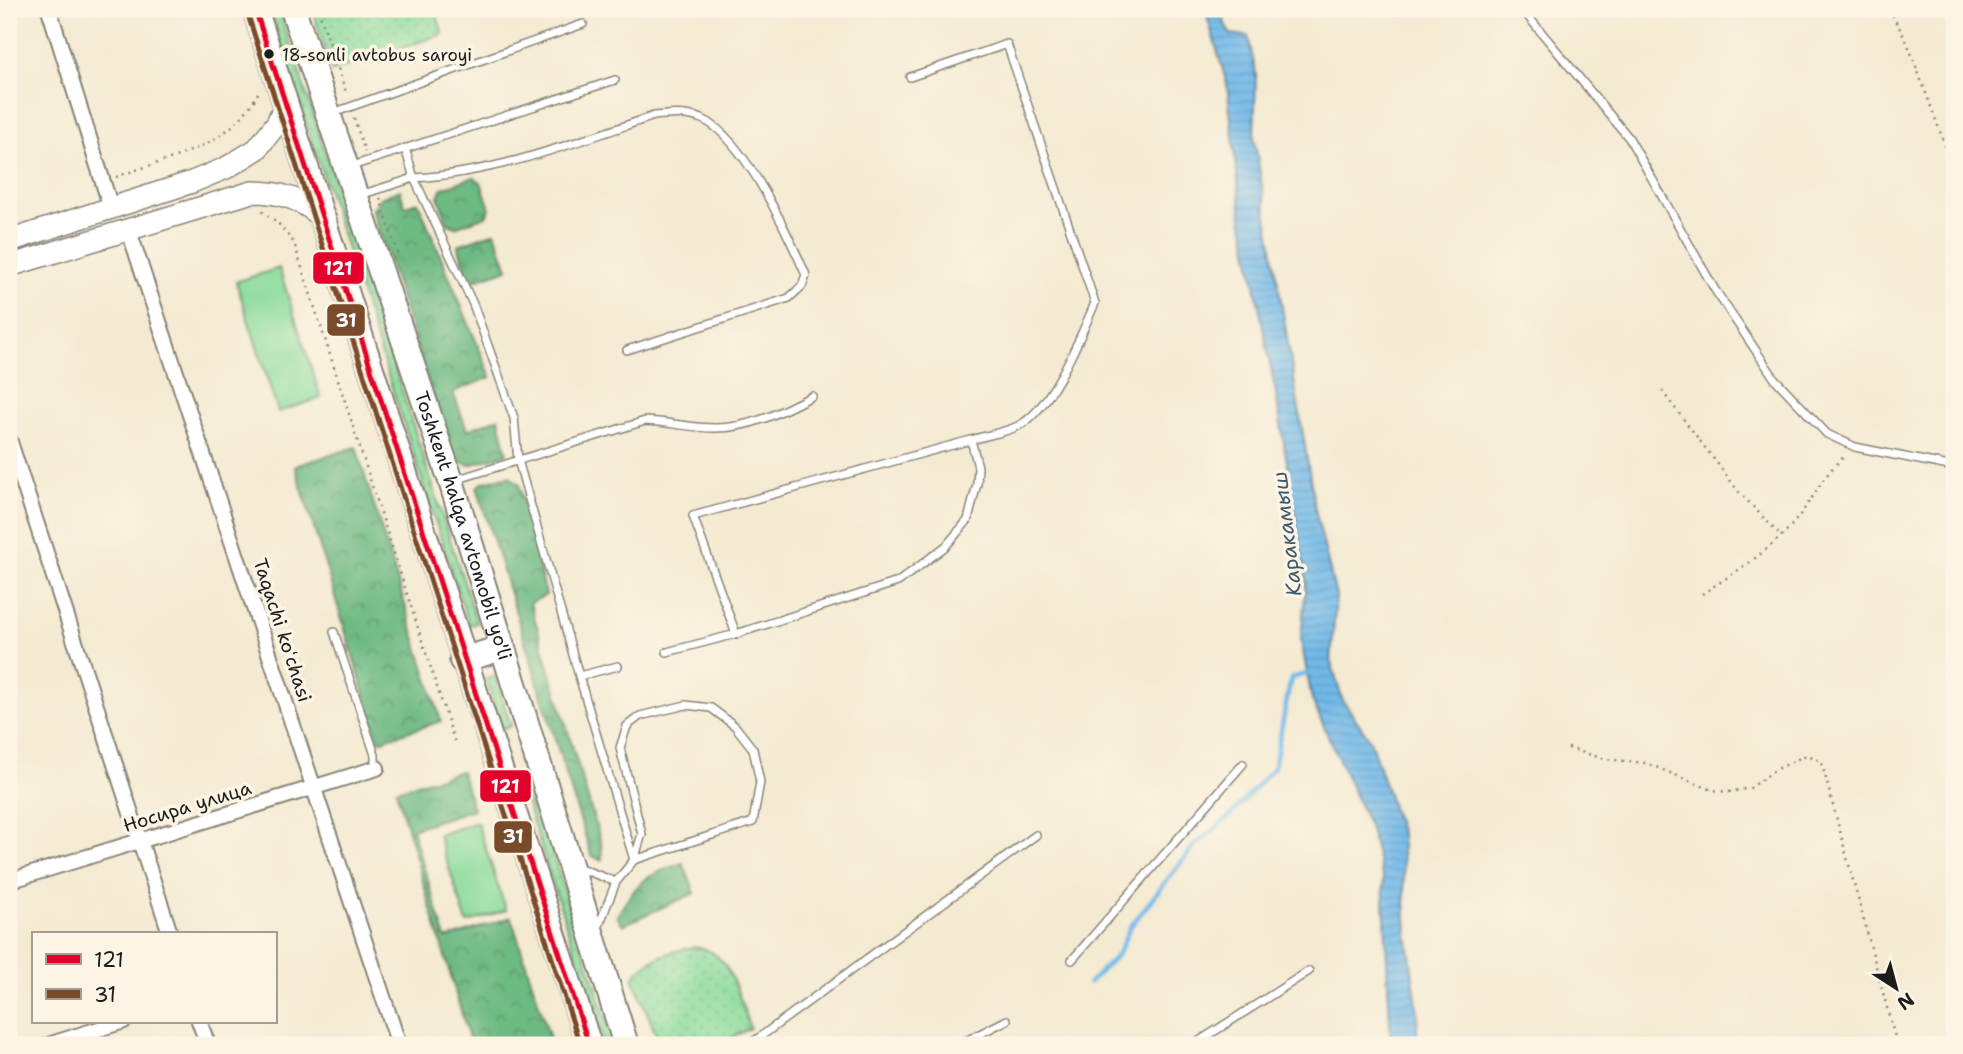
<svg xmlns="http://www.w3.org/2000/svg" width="1963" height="1054" font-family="'Shantell Sans',sans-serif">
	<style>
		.grass { fill: url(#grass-dots); stroke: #527b5c; stroke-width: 2 }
		.forest { fill: url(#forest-crowns); stroke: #456b50; stroke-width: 2 }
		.park { fill: #88da9b; stroke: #527b5c; stroke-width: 2 }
		.water { fill: url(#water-rules); stroke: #466a82; stroke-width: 2 }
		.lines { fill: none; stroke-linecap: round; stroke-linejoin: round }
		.stream { stroke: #71b9e9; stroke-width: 4.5 }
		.service-casing { stroke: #888377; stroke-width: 10 }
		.minor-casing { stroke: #888377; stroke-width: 18 }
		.secondary-casing { stroke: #888377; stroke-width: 24 }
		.trunk-casing { stroke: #888377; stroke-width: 28 }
		.path { stroke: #888377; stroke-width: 2.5; stroke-dasharray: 2 5; stroke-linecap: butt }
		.service { stroke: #fff; stroke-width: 7 }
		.minor { stroke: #fff; stroke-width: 14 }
		.secondary { stroke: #fff; stroke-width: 21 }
		.trunk { stroke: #fff; stroke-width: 24 }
		.bus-1-casing { stroke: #fcf5e5; stroke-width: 10 }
		.bus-2-casing { stroke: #fcf5e5; stroke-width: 10 }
		.bus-1 { stroke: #e4002b; stroke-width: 5 }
		.bus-2 { stroke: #7a4b2a; stroke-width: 5 }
		.bus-dot { fill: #1c1c1c; stroke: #fcf5e5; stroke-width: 2.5 }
		.labels { text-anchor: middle; stroke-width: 7; stroke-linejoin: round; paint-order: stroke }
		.bus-label { font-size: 17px; fill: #1c1c1c; stroke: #fcf5e5; text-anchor: start }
		.street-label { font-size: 19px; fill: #1c1c1c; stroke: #fcf5e5 }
		.water-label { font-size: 21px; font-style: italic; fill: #3e5b6e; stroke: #fcf5e5 }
		.line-badge { stroke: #fcf5e5; stroke-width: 2.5 }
		.badge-label { font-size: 19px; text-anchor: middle; font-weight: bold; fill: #fff }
	</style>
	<defs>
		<pattern id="grass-dots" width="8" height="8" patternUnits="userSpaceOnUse" patternTransform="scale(1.75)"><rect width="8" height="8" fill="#88da9b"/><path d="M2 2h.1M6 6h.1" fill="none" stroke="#75ba85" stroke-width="1.8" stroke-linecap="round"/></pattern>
		<pattern id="forest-crowns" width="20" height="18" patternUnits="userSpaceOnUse" patternTransform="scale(1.75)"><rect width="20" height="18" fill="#6eba83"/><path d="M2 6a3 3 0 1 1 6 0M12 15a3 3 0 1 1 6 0" fill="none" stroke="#5a966a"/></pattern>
		<pattern id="water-rules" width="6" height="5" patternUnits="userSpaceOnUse" patternTransform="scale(1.75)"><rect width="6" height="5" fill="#71b9e9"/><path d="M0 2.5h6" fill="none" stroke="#619ec7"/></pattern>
	</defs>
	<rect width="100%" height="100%" fill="#fcf5e5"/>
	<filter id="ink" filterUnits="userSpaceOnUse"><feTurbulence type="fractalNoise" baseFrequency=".0143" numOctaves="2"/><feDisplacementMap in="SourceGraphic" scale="14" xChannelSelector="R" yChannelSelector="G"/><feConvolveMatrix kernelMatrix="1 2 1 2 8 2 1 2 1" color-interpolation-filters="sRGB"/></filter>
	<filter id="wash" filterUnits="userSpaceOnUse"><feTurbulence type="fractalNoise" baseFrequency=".00686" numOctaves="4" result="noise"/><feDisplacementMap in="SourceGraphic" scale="28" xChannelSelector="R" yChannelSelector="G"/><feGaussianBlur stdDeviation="1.57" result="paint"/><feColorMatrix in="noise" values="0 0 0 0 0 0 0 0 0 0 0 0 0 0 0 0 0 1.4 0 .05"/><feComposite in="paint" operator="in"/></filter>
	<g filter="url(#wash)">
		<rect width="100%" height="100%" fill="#f4ead2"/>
		<!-- grass -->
		<path class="grass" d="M269 9H279L477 623 469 625Z
			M312 9H435L443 34 332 71Z
			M495 676 511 726 502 729 486 679Z
			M528 779 615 1045H605L520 782Z
			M694 947C731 948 739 1000 750 1028L719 1045H665L660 1044 633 978C648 958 670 951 694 947Z"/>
		<!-- forest -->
		<path class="forest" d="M474 177 481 182 490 209 486 216 455 227 447 223 438 196 442 188Z
			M400 190 405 206 418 202 491 377 453 392 467 430 499 418 507 454 469 465 454 459 372 211 380 198Z
			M495 232 508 269 470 282 458 245Z
			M356 447 441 721 379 741 295 466Z
			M509 476 519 484 546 595 530 603 601 843 602 861 591 855 477 487 484 482Z
			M461 771 473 809 412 829 446 939 511 917 552 1045H471L396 790Z
			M683 863 695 893 623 925 617 916C637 882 645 875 683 863Z"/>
		<!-- park -->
		<path class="park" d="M279 268 321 398 278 412 236 282Z
			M477 822 506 910 467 923 438 835Z"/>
		<!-- water -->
		<path class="water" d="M1205 9H1226L1224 22 1230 34 1248 36 1256 74 1254 137 1316 513 1336 596 1331 661 1342 699 1370 740 1401 834 1407 934 1418 1013 1416 1045H1391L1383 878 1369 826 1312 700 1301 640 1306 581 1276 394 1242 218 1227 84Z"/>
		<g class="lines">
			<!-- stream -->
			<path class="stream" d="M1089 983 1118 954 1130 927 1195 845 1229 817 1274 767 1291 678 1313 672"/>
		</g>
	</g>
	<g filter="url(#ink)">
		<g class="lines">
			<defs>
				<path id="service" d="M1522 9 1629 138 1715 290 1775 379 1827 434 1855 447 1954 467
					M910 77 1007 44 1095 303C1081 335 1051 411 1018 426 1004 433 986 435 971 440
					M333 113 583 24
					M405 148 414 178C497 173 576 142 654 116 671 114 686 113 702 119 744 137 788 234 806 275L802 286 789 298 627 350
					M349 167 615 80
					M360 195 414 178 473 304 514 418 518 460 579 676
					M455 480 645 421C668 422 692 428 715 428 751 428 781 412 812 396
					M334 632 375 755V768
					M667 652 736 634 898 582 946 546 968 520 977 484 978 467 971 440 693 516 736 634
					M686 705 711 708 735 726 753 749 760 782 753 822 634 860 642 834 620 748 627 726 640 716Z
					M577 867 616 882
					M598 928 616 882 634 860 579 676 618 666
					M1072 960 1243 764
					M749 1045 1036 835
					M958 1045 1007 1020
					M1193 1045 1309 971"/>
				<path id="minor" d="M49 9 111 208
					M128 228 399 1045
					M9 439 170 933
					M9 881 377 768
					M199 1021 208 1045
					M48 1045 124 1021"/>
				<path id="secondary" d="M9 241 192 182 226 168 257 149 277 123 286 102
					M9 266 252 192C283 192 304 200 326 221"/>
				<g id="trunk">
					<path d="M255 9 589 1045"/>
					<path id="s1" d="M293 9 451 481 626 1045"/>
					<path d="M462 660 502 648"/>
				</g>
			</defs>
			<!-- service casing -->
			<use href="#service" class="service-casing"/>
			<!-- minor casing -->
			<use href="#minor" class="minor-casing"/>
			<!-- secondary casing -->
			<use href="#secondary" class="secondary-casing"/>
			<!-- trunk casing -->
			<use href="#trunk" class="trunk-casing"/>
			<!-- path -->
			<path class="path" d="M318 9 347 95
				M1889 9 1907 42 1954 169
				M354 118 365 152
				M116 177C173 156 232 148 260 89
				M380 198 398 255
				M262 211 277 222 294 243 455 743
				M1662 391 1739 492 1780 535
				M1702 594C1734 573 1772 550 1796 520 1814 498 1823 474 1845 456
				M1568 748 1605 759 1646 763 1712 790 1729 792 1750 788 1775 770 1804 756 1815 757 1822 764 1897 1045"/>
			<!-- service -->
			<use href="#service" class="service"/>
			<!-- minor -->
			<use href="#minor" class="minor"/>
			<!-- secondary -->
			<use href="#secondary" class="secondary"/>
			<!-- trunk -->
			<use href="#trunk" class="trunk"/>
			<defs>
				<path id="bus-1" d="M255 9 589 1045"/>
				<path id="bus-2" d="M247 12 580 1045"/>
			</defs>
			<!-- bus-1 casing -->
			<use href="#bus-1" class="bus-1-casing"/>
			<!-- bus-2 casing -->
			<use href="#bus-2" class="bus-2-casing"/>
			<!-- bus-1 -->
			<use href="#bus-1" class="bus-1"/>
			<!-- bus-2 -->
			<use href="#bus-2" class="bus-2"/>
		</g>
	</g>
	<!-- markers -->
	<circle class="bus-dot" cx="269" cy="54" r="6"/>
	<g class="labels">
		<!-- bus labels -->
		<g class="bus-label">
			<text x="282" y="61">18-sonli avtobus saroyi</text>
		</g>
		<!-- street labels -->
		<g class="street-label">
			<text dy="7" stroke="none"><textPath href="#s1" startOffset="544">Toshkent halqa avtomobil yo'li</textPath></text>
			<text transform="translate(283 630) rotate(72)" y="7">Taqachi koʻchasi</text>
			<text transform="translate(187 806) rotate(-17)" y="7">Носира улица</text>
		</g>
		<!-- water labels -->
		<g class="water-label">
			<text transform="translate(1287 534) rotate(-97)" y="7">Каракамыш</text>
		</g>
	</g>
	<g class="line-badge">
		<rect x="312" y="251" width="53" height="34" rx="7" fill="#e4002b"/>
		<rect x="326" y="303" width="40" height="34" rx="7" fill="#7a4b2a"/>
		<rect x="479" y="769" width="53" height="34" rx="7" fill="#e4002b"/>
		<rect x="493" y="820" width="40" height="34" rx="7" fill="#7a4b2a"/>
	</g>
	<g class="badge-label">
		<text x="338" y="275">121</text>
		<text x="346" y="327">31</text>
		<text x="505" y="793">121</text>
		<text x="513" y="843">31</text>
	</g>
	<!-- margin -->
	<rect width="1963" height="1054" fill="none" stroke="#fcf5e5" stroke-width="35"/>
	<!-- legend -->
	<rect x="32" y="932" width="245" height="91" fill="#fcf5e5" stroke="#a29e95" stroke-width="2"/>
	<rect x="46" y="954" width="35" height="10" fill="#e4002b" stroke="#a29e95" stroke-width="2"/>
	<text x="94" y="967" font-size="21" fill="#1c1c1c">121</text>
	<rect x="46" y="989" width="35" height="10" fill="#7a4b2a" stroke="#a29e95" stroke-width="2"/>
	<text x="94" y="1002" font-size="21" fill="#1c1c1c">31</text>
	<!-- north arrow -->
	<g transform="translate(1896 988) rotate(144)" stroke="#fcf5e5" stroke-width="5" paint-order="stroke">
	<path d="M0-5L12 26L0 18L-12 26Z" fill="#1c1c1c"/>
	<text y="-10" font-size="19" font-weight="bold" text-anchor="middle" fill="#1c1c1c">N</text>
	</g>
</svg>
